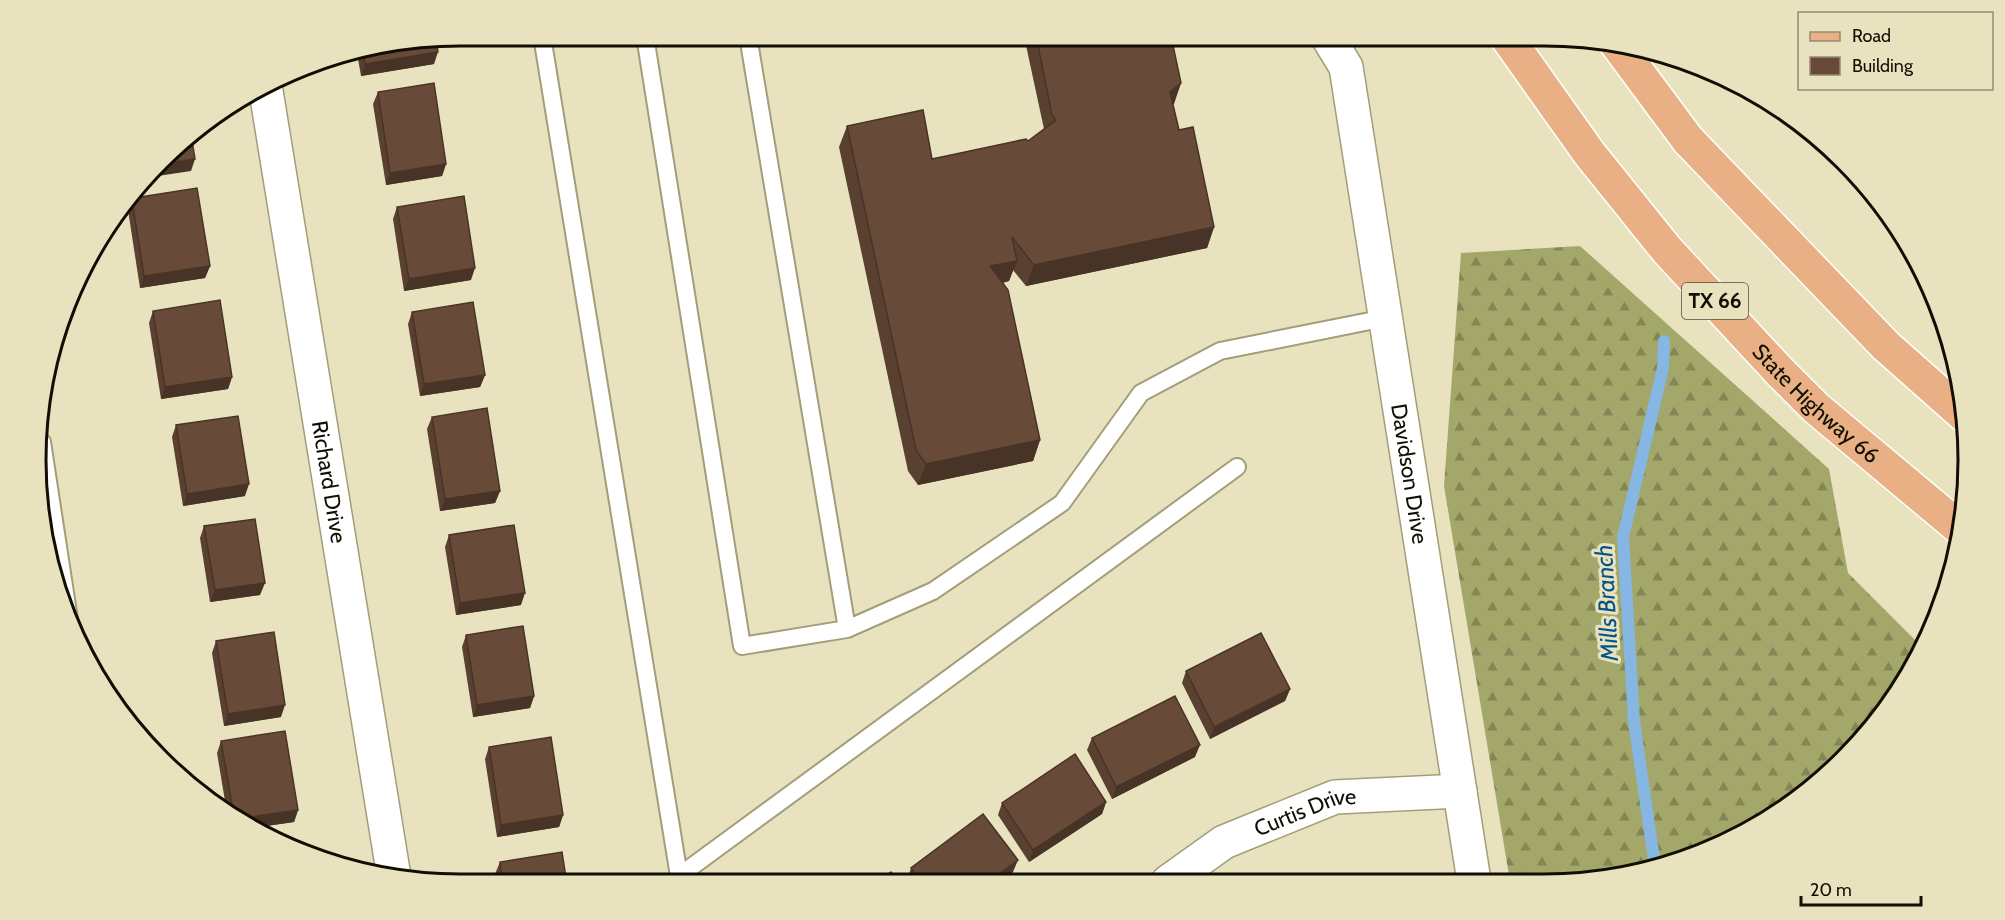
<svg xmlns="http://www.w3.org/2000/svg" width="2005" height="920" font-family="Cabin,sans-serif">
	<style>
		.forest { fill: url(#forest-firs) }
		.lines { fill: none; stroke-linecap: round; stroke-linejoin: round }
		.stream { stroke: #86b6e2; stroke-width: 12 }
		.service-casing { stroke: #a39d7a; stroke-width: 20 }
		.minor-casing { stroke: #a39d7a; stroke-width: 36 }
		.primary-casing { stroke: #fff; stroke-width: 36 }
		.service { stroke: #fff; stroke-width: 16 }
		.minor { stroke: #fff; stroke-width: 33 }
		.primary { stroke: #e8b084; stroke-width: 33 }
		.wall { fill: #594030 }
		.shaded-wall { fill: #483427 }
		.building { fill: #674a38; stroke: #483427; stroke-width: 1.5 }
		.labels { text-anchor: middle; stroke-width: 6; stroke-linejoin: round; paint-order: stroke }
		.shield { fill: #e9e2be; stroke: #524e3b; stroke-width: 1.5 }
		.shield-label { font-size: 21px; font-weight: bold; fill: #110e03 }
		.street-label { font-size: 22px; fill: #110e03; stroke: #e9e2be }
		.water-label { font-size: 24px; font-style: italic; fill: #03548a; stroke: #e9e2be }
		.rim { fill: none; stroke: #110e03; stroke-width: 3 }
	</style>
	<defs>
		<pattern id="forest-firs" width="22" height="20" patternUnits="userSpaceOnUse" patternTransform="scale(1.5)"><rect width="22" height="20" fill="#a4a76a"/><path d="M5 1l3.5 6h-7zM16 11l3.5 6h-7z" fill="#848655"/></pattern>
	</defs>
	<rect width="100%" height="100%" fill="#e9e2be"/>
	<!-- forest -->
	<path class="forest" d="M1580 246 1829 469 1848 573 1922 647 1882 718 1803 796 1708 852 1601 880 1510 881 1444 486 1461 253Z"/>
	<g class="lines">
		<!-- stream -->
		<path class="stream" d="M1655 866 1634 721 1623 537 1663 368 1664 341"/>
		<defs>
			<path id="service" d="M542 36 679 876 1237 467
				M645 36 742 646 847 629 933 591 1062 503 1141 393 1220 351 1385 318
				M748 36 847 629
				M42 442 69 619"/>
			<g id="minor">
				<path id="s1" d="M1327 36 1346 67 1474 881"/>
				<path id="s2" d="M265 85 394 877"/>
				<path id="s3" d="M1168 882 1224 842 1335 797 1460 791"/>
			</g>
			<g id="primary">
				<path id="s4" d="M1506 36 1589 153 1667 250 1781 373 1816 408 1962 530"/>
				<path d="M1616 43 1688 140 1886 346 1965 416"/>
			</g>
		</defs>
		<!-- service casing -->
		<use href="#service" class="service-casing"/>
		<!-- minor casing -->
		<use href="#minor" class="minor-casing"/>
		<!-- primary casing -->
		<use href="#primary" class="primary-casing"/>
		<!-- service -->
		<use href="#service" class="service"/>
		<!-- minor -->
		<use href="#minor" class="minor"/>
		<!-- primary -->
		<use href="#primary" class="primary"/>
	</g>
	<!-- wall -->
	<path class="wall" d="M1024 36H1171L1181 83 1173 104 1179 130 1214 227 1207 248 1026 286 1013 270 1009 281 1003 283 1040 440 1033 461 918 485 908 471 839 147 847 126 932 159 1028 141 1044 129Z
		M436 40 434 64 361 76 357 53Z
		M378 92 446 164 442 176 386 185 373 104Z
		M134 198 210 266 205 278 140 288 128 210 131 202Z
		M397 207 471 280 404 291 393 219Z
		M153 311 232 377 228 389 161 399 149 323Z
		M412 312 485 375 480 387 420 396 408 324Z
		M432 417 500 491 495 503 440 511 427 429Z
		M176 425 245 496 183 506 172 437Z
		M204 526 260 595 210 602 200 538Z
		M449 535 521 605 456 615 445 547Z
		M466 635 534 696 530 708 473 717 462 647Z
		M216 641 281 717 224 726 212 653Z
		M1186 671 1290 689 1285 701 1210 739 1182 683Z
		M1092 738 1195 757 1112 799 1087 750Z
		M221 741 298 810 294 822 259 827 226 807 217 753Z
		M489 747 563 815 559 827 497 837 485 759Z
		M1106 802 1102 814 1029 862 998 815 1002 803Z
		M500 862 567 884H497L495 874Z
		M911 868 1013 872 1000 882 908 883 907 880Z"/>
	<!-- shaded-wall -->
	<path class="shaded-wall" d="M438 52 434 64 361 76 365 64Z
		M1181 83 1174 104 1162 112 1170 92Z
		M195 159 191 171 151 177 162 164Z
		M446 164 442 176 386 185 390 173Z
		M1214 227 1207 248 1026 286 1034 265Z
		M1017 261 1009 281 983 287 990 266Z
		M210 266 205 278 140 288 144 276Z
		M475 268 471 280 404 291 409 279Z
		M485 375 480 387 420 396 424 384Z
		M232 377 228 389 161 399 165 387Z
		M1040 440 1033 461 918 485 926 464Z
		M249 484 245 496 183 506 187 494Z
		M500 491 495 503 440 511 445 499Z
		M265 583 260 595 210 602 215 590Z
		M525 593 521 605 456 615 460 603Z
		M1290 689 1285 701 1210 739 1214 727Z
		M534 696 530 708 473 717 477 705Z
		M285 705 281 717 224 726 228 714Z
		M1200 745 1195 757 1112 799 1116 787Z
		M1106 802 1102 814 1029 862 1033 850Z
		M298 810 294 822 259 827 244 818Z
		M563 815 559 827 497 837 501 825Z
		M1018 860 1013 872 1000 882H988Z"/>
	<!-- building -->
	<path class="building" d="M1036 36H1171L1181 83 1170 92 1179 130 1193 127 1214 227 1034 265 1012 237 1017 261 990 266 1008 290 1040 440 926 464 916 450 847 126 923 110 932 159 1026 139 1028 141 1056 120 1052 115Z
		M436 40 438 52 365 64 363 52Z
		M434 83 446 164 390 173 378 92Z
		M191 134 195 159 162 164 181 141Z
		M197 188 210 266 144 276 132 200 134 198Z
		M464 196 475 268 409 279 397 207Z
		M220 300 232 377 165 387 153 311Z
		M473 302 485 375 424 384 412 312Z
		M487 408 500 491 445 499 432 417Z
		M238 416 249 484 187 494 176 425Z
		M255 519 265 583 215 590 204 526Z
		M514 525 525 593 460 603 449 535Z
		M523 626 534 696 477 705 466 635Z
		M274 632 285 705 228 714 216 641Z
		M1261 633 1290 689 1214 727 1186 671Z
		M1175 696 1200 745 1116 787 1092 738Z
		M285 731 298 810 244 818 233 811 221 741Z
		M551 737 563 815 501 825 489 747Z
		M1075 754 1106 802 1033 850 1002 803Z
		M983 814 1018 860 988 882 922 883 911 868Z
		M306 845 308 855 298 852 291 848Z
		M562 852 567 884H503L500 862Z
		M891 872 898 883H875Z"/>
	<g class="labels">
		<!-- shield labels -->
		<rect class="shield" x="1682" y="283" width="66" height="36" rx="4.5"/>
		<g class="shield-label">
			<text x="1715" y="308">TX 66</text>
		</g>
		<!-- street labels -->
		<g class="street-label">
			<text dy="8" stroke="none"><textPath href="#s4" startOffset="482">State Highway 66</textPath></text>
			<text dy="8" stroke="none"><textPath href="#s1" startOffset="448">Davidson Drive</textPath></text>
			<text dy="8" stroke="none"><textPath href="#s2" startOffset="402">Richard Drive</textPath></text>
			<text dy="8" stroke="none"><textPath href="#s3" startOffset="156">Curtis Drive</textPath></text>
		</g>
		<!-- water labels -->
		<g class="water-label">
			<text transform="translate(1607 603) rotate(-93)" y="8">Mills Branch</text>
		</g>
	</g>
	<!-- crop -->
	<path d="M0 0H2005V920H0ZM460 46H1544A414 414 0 0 1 1958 460V460A414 414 0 0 1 1544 874H460A414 414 0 0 1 46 460V460A414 414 0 0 1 460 46Z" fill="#e9e2be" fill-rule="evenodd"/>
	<path class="rim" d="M460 46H1544A414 414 0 0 1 1958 460V460A414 414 0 0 1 1544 874H460A414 414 0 0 1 46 460V460A414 414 0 0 1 460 46Z"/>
	<!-- legend -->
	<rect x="1798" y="12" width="195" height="78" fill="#e9e2be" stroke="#938d73" stroke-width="1.5"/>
	<rect x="1810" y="32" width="30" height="9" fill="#e8b084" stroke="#938d73" stroke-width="1.5"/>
	<text x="1852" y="42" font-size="18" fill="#110e03">Road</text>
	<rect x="1810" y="57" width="30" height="18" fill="#674a38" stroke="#938d73" stroke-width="1.5"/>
	<text x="1852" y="72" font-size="18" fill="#110e03">Building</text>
	<!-- scale -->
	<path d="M1801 896v9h120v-9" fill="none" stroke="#110e03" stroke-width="3"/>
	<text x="1810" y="896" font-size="18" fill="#110e03" stroke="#e9e2be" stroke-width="4.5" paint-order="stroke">20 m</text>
</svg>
